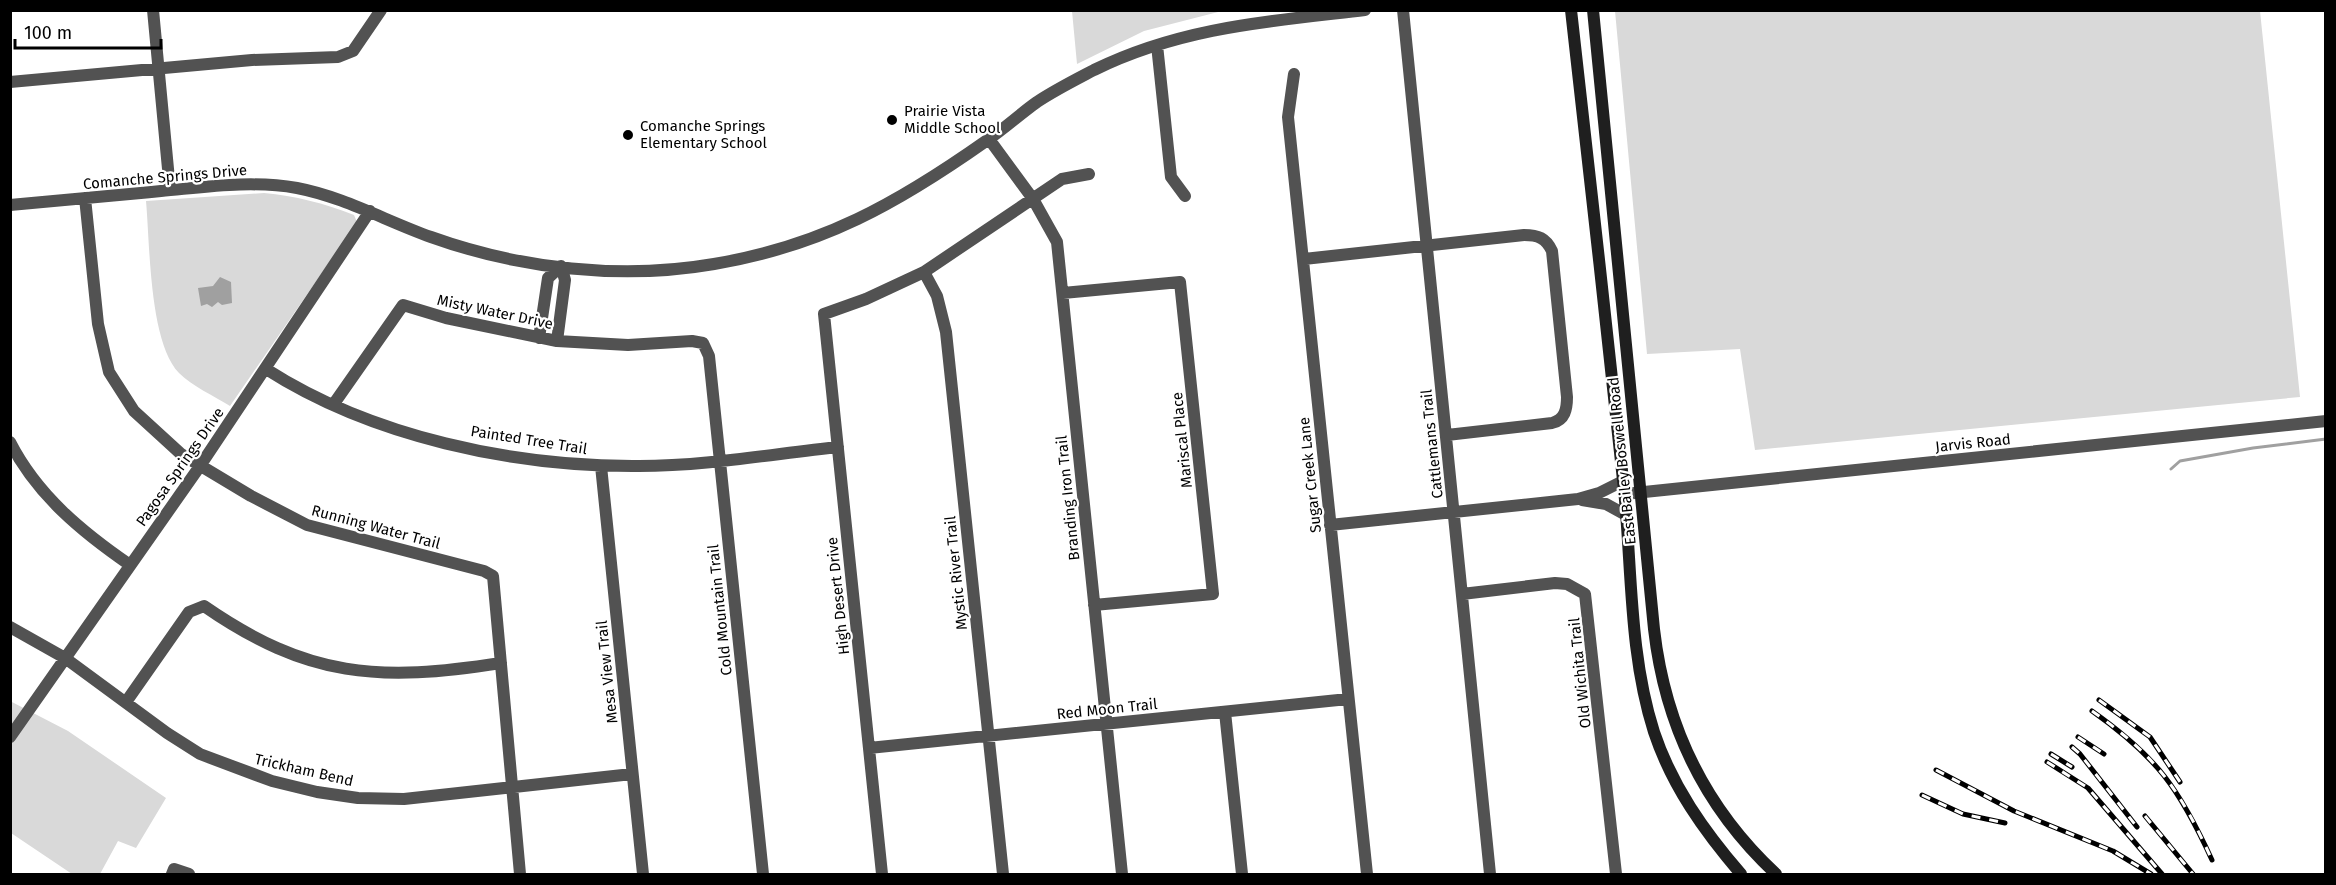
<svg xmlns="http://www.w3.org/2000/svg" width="2336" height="885" font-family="'Fira Sans',sans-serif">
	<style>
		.green { fill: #d9d9d9 }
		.water { fill: #a0a0a0 }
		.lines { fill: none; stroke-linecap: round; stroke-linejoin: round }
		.stream { stroke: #a0a0a0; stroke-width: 3 }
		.minor { stroke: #525252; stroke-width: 12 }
		.secondary { stroke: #1f1f1f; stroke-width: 12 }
		.rail-casing { stroke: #000; stroke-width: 5 }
		.rail { stroke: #fff; stroke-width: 3; stroke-dasharray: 9; stroke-linecap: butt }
		.poi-dot { fill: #000; stroke: #fff; stroke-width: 2 }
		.labels { text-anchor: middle; stroke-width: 4.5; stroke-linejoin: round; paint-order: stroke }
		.poi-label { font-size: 15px; fill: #000; stroke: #fff; text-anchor: start }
		.street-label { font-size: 15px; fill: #000; stroke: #fff }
	</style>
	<rect width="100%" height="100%" fill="#fff"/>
	<!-- green -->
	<path class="green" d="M1072 11V10L1222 11 1144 31 1077 64Z
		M1615 11H2260L2300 397 1755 450 1740 349 1647 354Z
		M264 193C295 196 324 203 354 215L357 222 230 406C214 396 192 386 179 373 149 342 150 244 146 201Z
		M10 701 68 731 166 798 136 848 118 841 100 874H72L11 833Z"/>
	<!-- water -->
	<path class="water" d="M220 277 231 282 232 303 222 305 218 302 212 307 207 304 201 306 198 288 213 286Z"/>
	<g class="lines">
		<!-- stream -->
		<path class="stream" d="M2171 469 2180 461 2253 448 2326 439"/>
		<!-- minor -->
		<path class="minor" d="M153 10 170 190
			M1403 10 1490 874
			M1157 45 1171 177 1185 196
			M1294 74 1288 117 1367 874
			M10 82 252 60 338 57 353 51 381 10
			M989 139 1033 199 1057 242 1122 874
			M85 198 98 324 109 372 134 411 181 454 251 496 307 525 484 571 493 576 520 874
			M10 205C61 200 111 196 161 191 206 187 251 180 297 188 344 197 386 221 431 237 520 269 622 280 714 264 822 246 898 203 986 141 1004 129 1020 114 1037 102 1055 90 1075 80 1094 70 1181 27 1271 21 1365 10
			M1304 259 1524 235C1538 235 1546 238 1552 251L1567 397C1567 409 1565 420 1552 423L1447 435
			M924 272 937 296 946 332 1003 874
			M1063 293 1180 282 1213 594 1094 605
			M539 338 548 278 561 266 565 280 557 341
			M266 369C372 437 514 467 639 466 705 466 772 454 838 447
			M333 405 403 305 446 318 557 341 628 345 692 341 703 343 709 356 763 874
			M10 442C37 495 82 532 130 565
			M601 466 643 874
			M1625 494 2326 421
			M1582 500 1606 504 1626 515
			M1330 525 1578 499 1599 493 1623 481
			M1462 594 1555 583 1567 584 1585 594 1616 874
			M10 627 65 658 167 733 200 754 272 781 317 792 358 798 404 799 632 774
			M126 702 189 612 204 606C308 678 379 682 501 663
			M1225 712 1242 874
			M10 737 200 466 370 211
			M869 748 1348 699
			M172 874 174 869 189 874
			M882 874 824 314 866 299 924 272 1062 179 1089 174"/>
		<!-- secondary -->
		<path class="secondary" d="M1571 10C1589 170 1607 329 1624 489 1632 569 1629 654 1654 732 1672 786 1704 831 1741 874
			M1593 10 1654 629C1665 725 1705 808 1776 874"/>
		<defs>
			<path id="rail" d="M2099 700 2150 737 2180 782
				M2092 711C2157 757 2179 788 2212 860
				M2078 737 2104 754
				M2072 747 2080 754 2137 827
				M2051 754 2072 767
				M2047 762 2088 788 2162 874
				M1936 770 2014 811 2113 851 2151 874
				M1922 795 1963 814 2005 823
				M2145 816 2193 874"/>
		</defs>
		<!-- rail casing -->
		<use href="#rail" class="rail-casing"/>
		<!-- rail -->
		<use href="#rail" class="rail"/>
	</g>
	<!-- markers -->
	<g class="poi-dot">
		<circle cx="892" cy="120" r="6"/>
		<circle cx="628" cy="135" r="6"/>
	</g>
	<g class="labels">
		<!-- poi labels -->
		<g class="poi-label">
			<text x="904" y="116">Prairie Vista<tspan x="904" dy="17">Middle School</tspan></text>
			<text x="640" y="131">Comanche Springs<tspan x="640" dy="17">Elementary School</tspan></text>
		</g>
		<!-- street labels -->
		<g class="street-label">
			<text transform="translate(165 177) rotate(-5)" y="5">Comanche Springs Drive</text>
			<text transform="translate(495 312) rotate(12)" y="5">Misty Water Drive</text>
			<text transform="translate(529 440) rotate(9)" y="5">Painted Tree Trail</text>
			<text transform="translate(1182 440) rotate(-96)" y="5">Mariscal Place</text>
			<text transform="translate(1973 443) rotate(-6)" y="5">Jarvis Road</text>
			<text transform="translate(1432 444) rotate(-96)" y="5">Cattlemans Trail</text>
			<text transform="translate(1622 461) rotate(-96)" y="5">East Bailey Boswell Road</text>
			<text transform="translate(180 467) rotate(-55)" y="5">Pagosa Springs Drive</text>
			<text transform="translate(1310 475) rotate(-96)" y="5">Sugar Creek Lane</text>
			<text transform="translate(1068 498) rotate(-96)" y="5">Branding Iron Trail</text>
			<text transform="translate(376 527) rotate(15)" y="5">Running Water Trail</text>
			<text transform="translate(956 573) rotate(-96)" y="5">Mystic River Trail</text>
			<text transform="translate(838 596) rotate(-96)" y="5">High Desert Drive</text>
			<text transform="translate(720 610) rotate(-96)" y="5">Cold Mountain Trail</text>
			<text transform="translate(607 672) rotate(-96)" y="5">Mesa View Trail</text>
			<text transform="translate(1580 673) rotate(-96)" y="5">Old Wichita Trail</text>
			<text transform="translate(1107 709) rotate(-6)" y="5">Red Moon Trail</text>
			<text transform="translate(304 770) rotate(13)" y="5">Trickham Bend</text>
		</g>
	</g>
	<!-- border -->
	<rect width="2336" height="885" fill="none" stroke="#000000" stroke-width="24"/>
	<!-- scale -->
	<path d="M15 39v9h146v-9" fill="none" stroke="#000000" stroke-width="3"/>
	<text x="24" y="39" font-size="18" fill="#000000" stroke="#ffffff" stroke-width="4.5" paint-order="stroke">100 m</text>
</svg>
